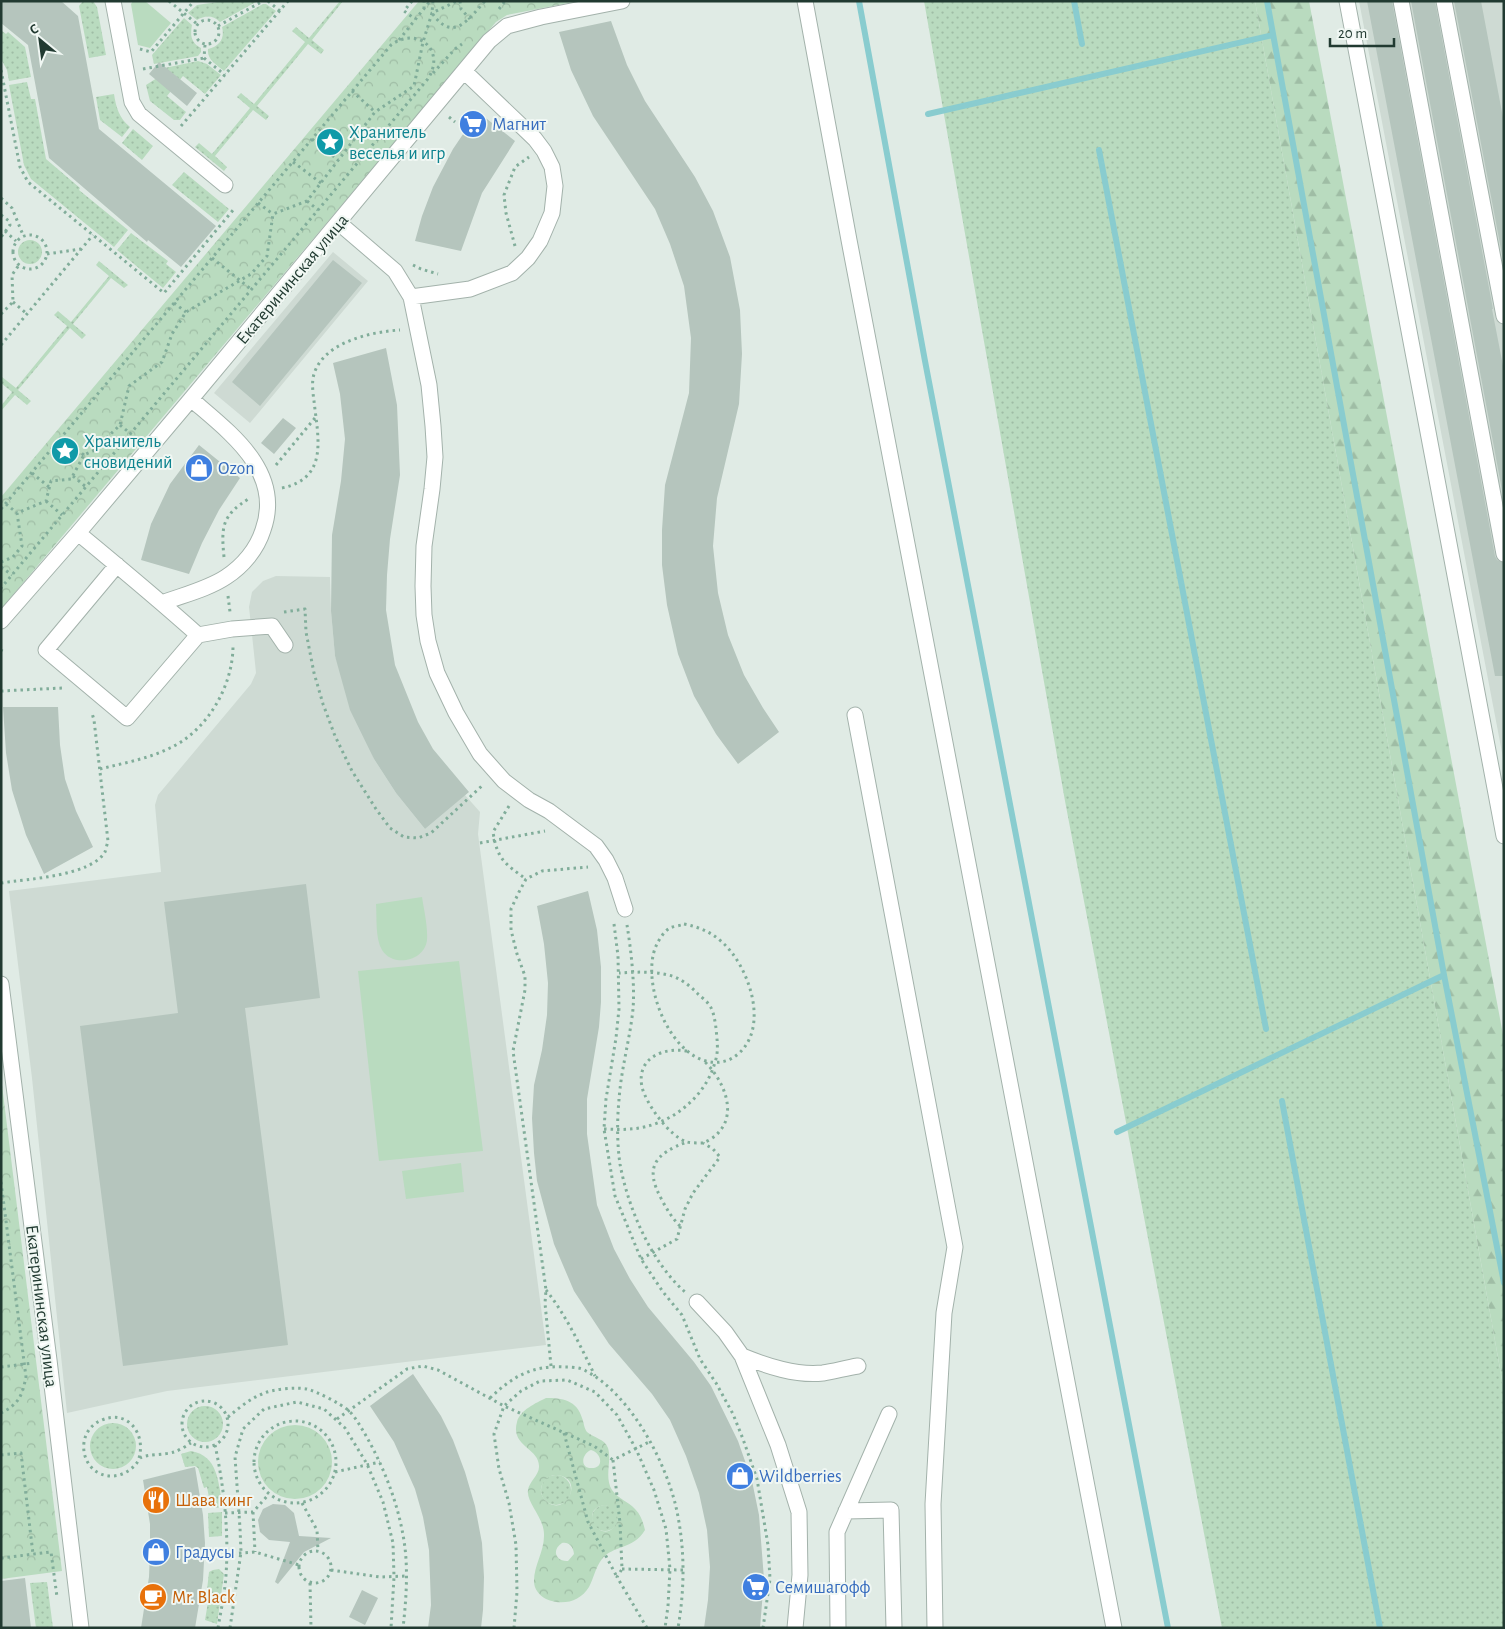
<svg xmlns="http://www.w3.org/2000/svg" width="1505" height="1629" font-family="'Alegreya Sans',sans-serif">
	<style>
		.built { fill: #cedad3 }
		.grass { fill: url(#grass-dots) }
		.forest { fill: url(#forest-firs) }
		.park { fill: url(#park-crowns); fill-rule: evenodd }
		.pitch { fill: #b9dbbf }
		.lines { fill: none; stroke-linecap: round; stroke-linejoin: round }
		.stream { stroke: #89cccf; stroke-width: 6 }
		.building { fill: #b5c5bd }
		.minor-casing { stroke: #a3b2ab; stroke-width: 17 }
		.path { stroke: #81ad9a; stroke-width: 3; stroke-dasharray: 2.5 4; stroke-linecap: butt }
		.minor { stroke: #fff; stroke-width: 15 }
		.labels { text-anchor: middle; stroke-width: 4; stroke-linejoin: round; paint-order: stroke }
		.shop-label { font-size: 18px; fill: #366cbe; stroke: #f0f7f3; text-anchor: start }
		.culture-label { font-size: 18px; fill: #0d838f; stroke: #f0f7f3; text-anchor: start }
		.street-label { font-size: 18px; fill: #213a31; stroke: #f0f7f3 }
		.food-label { font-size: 18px; fill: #c56008; stroke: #f0f7f3; text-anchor: start }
	</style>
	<defs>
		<pattern id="grass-dots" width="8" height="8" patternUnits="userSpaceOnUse" patternTransform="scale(1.25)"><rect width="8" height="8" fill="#b9dbbf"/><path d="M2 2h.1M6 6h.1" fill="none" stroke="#9fbda5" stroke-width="1.8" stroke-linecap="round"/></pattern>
		<pattern id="forest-firs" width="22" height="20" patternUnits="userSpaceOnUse" patternTransform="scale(1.25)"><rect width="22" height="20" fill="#b9dbbf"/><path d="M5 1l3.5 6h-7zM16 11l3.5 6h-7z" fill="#9fbda5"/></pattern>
		<pattern id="park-crowns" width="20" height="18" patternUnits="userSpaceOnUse" patternTransform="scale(1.25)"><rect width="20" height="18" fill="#b9dbbf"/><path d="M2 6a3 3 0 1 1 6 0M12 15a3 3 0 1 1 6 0" fill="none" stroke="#9fbda5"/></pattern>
	</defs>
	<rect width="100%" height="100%" fill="#e0ebe5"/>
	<!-- built -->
	<path class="built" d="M1359 1H1504V763Z
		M333 252 368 281 250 423 214 393Z
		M276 576 330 577 331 611 335 656 374 759 396 793 425 829 465 795 480 812 478 834 546 1345 167 1391 67 1413 32 1078 9 891 161 872 155 805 158 795 251 684 256 673 255 663 249 607 252 592 263 581Z"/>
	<!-- grass -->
	<path class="grass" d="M83 1H93L97 7 106 55 89 58 79 6Z
		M224 1H258L220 22C213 15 205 15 197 20L188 13 197 5Z
		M340 1H343L312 40 324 50 321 54 308 44 257 106 269 116 266 120 253 110 215 156 227 167 224 171 195 147 199 143 212 154 250 108 237 97 241 93 254 104 305 42 292 31 296 27 309 38Z
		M924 1H1255L1504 1391V1628H1222L1065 801Z
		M263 4H266L276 11 224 71C216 64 207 60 208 49 220 46 225 38 222 27Z
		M184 18 192 25C190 35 191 43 201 48V52L198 56 154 64 152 55Z
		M1 30 6 34 8 32 25 47 31 77 9 81 7 70 1 59Z
		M198 61 207 64 221 75 205 94 183 76 167 96 186 112 180 120H174L150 101 146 85 157 78 155 70Z
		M27 82 31 99H35L46 159 80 188 79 190 128 230 114 247 31 179 24 165 9 85Z
		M114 94C116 107 119 118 130 127L122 137 100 120 96 97Z
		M133 129 153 146 142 160 122 143Z
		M184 172 229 209 218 222 172 185Z
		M131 233 168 261 166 264 176 272 163 288 117 250Z
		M18 252a12 12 0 1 1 24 0a12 12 0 1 1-24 0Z
		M99 261 128 285 124 288 111 278 73 324 86 335 82 339 70 328 18 390 31 401 27 405 15 395 1 411V406L12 392 1 383V379L2 377 16 388 67 326 54 315 58 311 71 322 109 276 96 265Z
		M187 1424a18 18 0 1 1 36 0a18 18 0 1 1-36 0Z
		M90 1446a23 23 0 1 1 46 0a23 23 0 1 1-46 0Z
		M191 1451C219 1456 218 1483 223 1507L211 1508 207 1487 204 1488 198 1468 195 1466 185 1467 181 1454Z
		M541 1490a15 15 0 1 1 30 0a15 15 0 1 1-30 0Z
		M592 1518a13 13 0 1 1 26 0a13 13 0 1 1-26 0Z
		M222 1512V1536L209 1537 208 1513Z
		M219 1569 224 1574 217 1624 205 1620 210 1590H207L209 1572 213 1570Z
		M47 1582 53 1628H36L30 1583Z"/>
	<!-- forest -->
	<path class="forest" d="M1255 1H1309L1504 1040V1391Z"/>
	<!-- park -->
	<path class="park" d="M419 1H578L507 15 496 22 1 609V497Z
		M1 1077 62 1571 1 1579Z
		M546 1398C562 1398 577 1400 582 1418 584 1423 584 1428 587 1432 594 1438 605 1439 608 1448 612 1461 604 1477 612 1490 618 1499 629 1502 635 1509 641 1515 643 1522 645 1530 633 1550 613 1545 602 1559 595 1568 594 1578 589 1587 580 1602 562 1606 546 1599 539 1595 534 1589 534 1581 534 1565 544 1552 544 1536 545 1518 526 1503 528 1490 529 1482 539 1475 539 1467 540 1448 510 1447 517 1422 520 1410 536 1403 546 1398ZM591 1450C602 1453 604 1468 592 1468 580 1469 581 1454 591 1450ZM553 1475C588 1474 566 1521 545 1500 536 1490 543 1479 553 1475ZM606 1505C615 1508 622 1518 614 1527 599 1544 578 1507 606 1505ZM562 1543C569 1542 573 1546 574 1554L568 1561C556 1562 551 1550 562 1543Z
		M258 1462a37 37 0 1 1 74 0a37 37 0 1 1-74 0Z"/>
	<!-- pitch -->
	<path class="pitch" d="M133 1H145L171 23 150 48 138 45 131 4Z
		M422 897C424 910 428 927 427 940 425 961 393 968 382 950 375 938 377 918 376 904Z
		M459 961 483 1151 379 1161 358 971Z
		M461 1163 464 1192 406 1199 402 1171Z"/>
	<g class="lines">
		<!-- stream -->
		<path class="stream" d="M859 1 925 361 1168 1628
			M1074 1 1082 44
			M1267 1 1444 975 1504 1283
			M928 114 1273 35
			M1099 150 1266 1029
			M1282 1101 1380 1628
			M1117 1132 1444 975"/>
	</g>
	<!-- building -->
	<path class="building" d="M1 1H61L78 16 99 129 216 226 181 267 148 240 147 242 49 158 28 45 1 23Z
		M1367 1H1392L1495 556 1497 560 1504 563V676H1495Z
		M1411 1H1435L1493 309H1492L1504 371V501Z
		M1454 1H1481L1504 123V265Z
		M611 21 627 65 645 101 695 177 713 211 730 257 740 310 742 354 739 404 717 498 713 546 718 593 728 635 744 675 763 708 779 732 738 764 716 734 694 696 678 654 667 605 662 565V530L665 485 689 393 691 338 684 286 670 244 655 209 593 116 571 70 559 32Z
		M159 62 197 93 187 106 149 74Z
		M478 112 515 141 482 193 461 251 415 241 422 216 433 187 453 149Z
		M333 260 362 283 260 406 232 382Z
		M386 348 397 405 400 475 390 539 387 575 386 610 395 665 418 722 433 749 469 792 425 829 396 793 374 759 350 710 335 656 331 611 332 535 341 481 345 439 340 394 333 363Z
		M283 418 296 428 274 454 261 443Z
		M199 445 240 478 219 510 202 543 189 574 141 560 151 524 170 484Z
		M3 707H58L60 745 65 779 76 811 93 847 44 874 26 835 12 790 6 753Z
		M306 884 320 998 245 1008 288 1345 123 1366 80 1026 178 1013 164 902Z
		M588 891 597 930 601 967V1002L599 1027 587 1099V1134L597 1205 614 1249 630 1279 648 1307 694 1362 711 1386 738 1441 752 1481 759 1515 764 1579 760 1628H704L708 1600 710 1567 707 1530 699 1493 686 1456 670 1420 652 1394 609 1344 574 1291 554 1244 537 1181 534 1153 532 1118 534 1085 542 1050 547 1015 548 983 544 944 537 906Z
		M413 1374 441 1416 453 1440 465 1472 475 1506 482 1543 484 1577 483 1610 481 1628H428L431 1605 430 1577 429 1550 423 1517 415 1489 394 1442 370 1406Z
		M195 1467 203 1515 205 1543 203 1580 195 1628H141L149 1577 150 1552V1524L143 1480Z
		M273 1504 285 1505 294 1513 299 1536 331 1538 304 1552 278 1584 275 1582 290 1542 269 1540 260 1532 258 1520 263 1509Z
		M25 1578 31 1628H1V1581Z
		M362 1590 378 1598 365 1625 349 1617Z"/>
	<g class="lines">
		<defs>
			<path id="minor" d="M113 1 132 102 139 114 225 185
				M805 1 849 240 1114 1628
				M1347 1 1504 836
				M1401 1 1504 554
				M1444 1 1504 316
				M339 223 395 271 411 297 429 385 433 426 435 457 432 489 424 546 423 586 424 615 428 641 437 673 456 713 480 754 504 781 529 800 549 811 596 846 606 860 615 878 625 909
				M411 297 470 289 512 273 528 258 540 241 552 213 555 186 552 167 544 151 535 139 465 72
				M78 533C118 566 159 600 198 635L127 718 46 650 117 565
				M162 603C183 595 208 589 226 577 243 566 257 549 263 530 284 471 229 432 191 399
				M1 621 78 533 191 399 489 41 507 26 541 17 622 1
				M198 635 232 629 272 626 285 645
				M855 715 955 1247 944 1313 933 1504 935 1628
				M1 984 49 1360 81 1628
				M697 1302 725 1332 742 1356 778 1445 799 1512 800 1575 795 1628
				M742 1356C767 1366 796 1376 823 1373 835 1371 846 1368 858 1366
				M846 1511 891 1510 894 1628
				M838 1628 837 1532 889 1414"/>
		</defs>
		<!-- minor casing -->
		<use href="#minor" class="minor-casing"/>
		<!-- path -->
		<path class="path" d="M169 1 197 24
			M268 1 280 11
			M412 1 404 11 415 19
			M433 1 432 13C453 43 468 20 485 1
			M460 1 461 9 470 19
			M424 9V1
			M499 9 505 1
			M195 32a12 12 0 1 1 24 0a12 12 0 1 1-24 0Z
			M218 26 263 1
			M399 40 430 1
			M205 45 204 58 225 75
			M140 49 151 52 194 1
			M143 69 204 58
			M1 70 20 167 28 182 164 293 234 209
			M433 73 455 49 462 44
			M352 91 375 112
			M449 117 455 122
			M181 126 288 1
			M312 139 338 160
			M293 162 321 183
			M1 198 12 208 23 235
			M307 201 318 210
			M258 203 273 214
			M1 215 9 221 10 225 1 237
			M5 231 16 241
			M13 252a17 17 0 1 1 34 0a17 17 0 1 1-34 0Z
			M515 246 506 213 504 195 515 167 529 157
			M47 254 81 249
			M212 258 252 290
			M413 265 421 269 438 274
			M13 302 27 314
			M174 303 186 312
			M1 314 13 302 12 275 19 265
			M1 345 93 235
			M120 425 131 434
			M61 438 84 455
			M162 460 172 469
			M276 465 315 418
			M32 473 49 487
			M73 476 86 487
			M282 488C329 478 318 438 314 401 313 394 312 385 313 378 320 343 369 332 400 330
			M46 501 62 515
			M6 504 17 513
			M1 509 391 45C419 25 447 52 427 80L1 588
			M224 557C221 526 222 515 250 498
			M1 562 13 557 22 546 17 513 46 501 51 481 71 479 84 455 93 451 120 425 129 386 162 362 172 334 186 312 251 274 267 256 273 214 307 201 375 112 414 86 423 42 432 13 457 1
			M1 567 12 575
			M228 596 230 612
			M284 612 305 609 306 632 314 673 323 704 335 736 352 771 376 809 390 828 404 837 418 838 431 833 484 784
			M1 651 2 649
			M1 691 63 688
			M100 769C123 763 148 759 170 748 207 731 233 686 233 646
			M509 806 493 832C497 859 505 864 526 879
			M480 843 545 831
			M1 883C27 879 91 876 105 852 106 849 107 844 108 841L94 720 92 713
			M614 924 618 956 619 1009 616 1038 606 1099 604 1129 615 1196 641 1259 663 1292 682 1315 700 1359 716 1383 733 1414 743 1439 757 1479 768 1545 770 1579 763 1628
			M684 924C699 927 711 932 722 942 749 966 770 1027 738 1054 729 1062 718 1064 706 1061 667 1051 641 981 656 946 659 940 663 932 670 928 674 926 680 926 684 924Z
			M627 925C631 950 635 984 633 1009 630 1039 621 1069 619 1100 617 1120 617 1144 620 1164 628 1208 651 1262 685 1292
			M687 1051C663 1047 636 1058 642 1087 646 1104 670 1137 687 1142 691 1143 699 1143 703 1143 708 1141 715 1137 719 1132 738 1111 722 1078 704 1061
			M604 1129C624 1130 641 1130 660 1122 685 1112 708 1089 715 1062 719 1051 717 1040 716 1028 715 1022 714 1012 710 1006 707 1001 701 997 697 993 689 985 679 977 668 975 652 971 635 972 619 973
			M1 1182 26 1377C22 1396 19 1404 1 1413
			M680 1226C673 1219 667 1210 662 1200 644 1168 654 1154 687 1142
			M641 1259 677 1239 685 1209 693 1193 720 1157 713 1149 703 1143
			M546 1290C566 1315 581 1347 595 1376
			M551 1366 545 1303 546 1290 513 1051 525 990V976L517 954 511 930V909L519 892 526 879 542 871 588 867
			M1 1367 33 1363
			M490 1398C512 1377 532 1365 564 1367 571 1367 580 1367 586 1371 630 1394 665 1460 676 1507 685 1547 685 1587 678 1628
			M182 1424a23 23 0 1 1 46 0a23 23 0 1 1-46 0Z
			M228 1417C238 1409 249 1399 262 1394 272 1389 296 1387 307 1389 316 1391 341 1404 348 1410 355 1416 360 1426 365 1434 385 1469 400 1508 405 1548 408 1574 406 1602 403 1628
			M337 1419 407 1369 423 1366 438 1370 504 1406 594 1446 613 1460
			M254 1462a41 41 0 1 1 82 0a41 41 0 1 1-82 0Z
			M564 1433 588 1522 617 1577
			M215 1445C224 1487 229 1532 226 1575 225 1592 221 1610 218 1628
			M1 1455 21 1453 33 1554
			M139 1458C146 1434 128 1409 102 1420 73 1431 80 1476 112 1476 121 1476 130 1471 136 1464 137 1463 139 1459 140 1458 147 1454 165 1455 174 1452 180 1450 186 1446 191 1443
			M335 1472 380 1462
			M302 1503 317 1530 318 1551
			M253 1512 255 1552
			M225 1513 253 1512 269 1494
			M299 1567a16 16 0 1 1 32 0a16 16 0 1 1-32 0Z
			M226 1554 255 1552 299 1565
			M1 1558 51 1552 57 1597
			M622 1569 684 1570
			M331 1570 380 1577 407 1576
			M310 1583 311 1628
			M230 1628 241 1552 240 1528 235 1457 243 1429 264 1409 297 1402 324 1409 345 1428 367 1464 383 1502 393 1543 394 1577 391 1628
			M514 1628 517 1592 516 1545 509 1503 499 1469 494 1434 504 1406 521 1391 540 1381 567 1380 595 1392 617 1415 636 1449 654 1490 666 1529 670 1569 668 1606 665 1628
			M647 1628 617 1577 622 1569 620 1523 613 1460 649 1442"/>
		<!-- minor -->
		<use href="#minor" class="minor"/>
	</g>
	<!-- icons -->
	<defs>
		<symbol id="supermarket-disc" viewBox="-11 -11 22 22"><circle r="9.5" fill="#3f7fe0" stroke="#f0f7f3"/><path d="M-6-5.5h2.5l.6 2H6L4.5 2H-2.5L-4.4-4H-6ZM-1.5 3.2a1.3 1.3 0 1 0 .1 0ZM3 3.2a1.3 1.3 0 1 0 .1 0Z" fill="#fff"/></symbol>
		<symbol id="sight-disc" viewBox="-11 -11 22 22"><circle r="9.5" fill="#0f9aa8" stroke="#f0f7f3"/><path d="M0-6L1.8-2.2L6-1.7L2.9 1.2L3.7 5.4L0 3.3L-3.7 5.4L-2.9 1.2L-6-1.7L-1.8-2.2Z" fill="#fff"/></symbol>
		<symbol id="shop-disc" viewBox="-11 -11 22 22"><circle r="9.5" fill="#3f7fe0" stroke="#f0f7f3"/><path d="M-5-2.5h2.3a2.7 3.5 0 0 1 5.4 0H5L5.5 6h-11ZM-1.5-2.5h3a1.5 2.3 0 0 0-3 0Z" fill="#fff"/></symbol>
		<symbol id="restaurant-disc" viewBox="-11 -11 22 22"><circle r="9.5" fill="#e8710a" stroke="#f0f7f3"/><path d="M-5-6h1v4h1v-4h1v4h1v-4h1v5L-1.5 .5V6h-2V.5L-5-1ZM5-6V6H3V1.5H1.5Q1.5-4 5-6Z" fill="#fff"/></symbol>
		<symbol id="cafe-disc" viewBox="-11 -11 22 22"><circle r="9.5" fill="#e8710a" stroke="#f0f7f3"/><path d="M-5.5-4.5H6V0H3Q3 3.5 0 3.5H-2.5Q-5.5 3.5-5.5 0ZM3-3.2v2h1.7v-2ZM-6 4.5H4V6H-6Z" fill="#fff"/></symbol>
	</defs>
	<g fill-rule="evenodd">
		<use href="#supermarket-disc" x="457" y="108" width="32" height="32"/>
		<use href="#sight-disc" x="314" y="126" width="32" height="32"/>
		<use href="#sight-disc" x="49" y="435" width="32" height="32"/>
		<use href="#shop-disc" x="183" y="452" width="32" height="32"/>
		<use href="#shop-disc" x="724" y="1460" width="32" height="32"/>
		<use href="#restaurant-disc" x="140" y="1484" width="32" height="32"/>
		<use href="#shop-disc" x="140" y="1536" width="32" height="32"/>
		<use href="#supermarket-disc" x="740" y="1571" width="32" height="32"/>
		<use href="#cafe-disc" x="137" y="1581" width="32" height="32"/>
	</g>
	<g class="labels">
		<!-- shop labels -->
		<g class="shop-label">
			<text x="492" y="130">Магнит</text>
			<text x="218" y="474">Ozon</text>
			<text x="759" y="1482">Wildberries</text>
			<text x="175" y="1558">Градусы</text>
			<text x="775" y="1593">Семишагофф</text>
		</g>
		<!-- culture labels -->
		<g class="culture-label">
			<text x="349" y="138">Хранитель<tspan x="349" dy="21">веселья и игр</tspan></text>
			<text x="84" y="447">Хранитель<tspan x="84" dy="21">сновидений</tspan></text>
		</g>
		<!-- street labels -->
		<g class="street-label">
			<text transform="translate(292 279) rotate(-50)" y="6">Екатерининская улица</text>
			<text transform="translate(42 1306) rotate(83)" y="6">Екатерининская улица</text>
		</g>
		<!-- food labels -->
		<g class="food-label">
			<text x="175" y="1506">Шава кинг</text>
			<text x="172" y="1603">Mr. Black</text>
		</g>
	</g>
	<!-- border -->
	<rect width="1505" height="1629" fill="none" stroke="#213a31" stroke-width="5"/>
	<!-- north arrow -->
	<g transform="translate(40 40) rotate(331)" stroke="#f0f7f3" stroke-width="4" paint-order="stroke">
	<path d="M0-4L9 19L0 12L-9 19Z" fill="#213a31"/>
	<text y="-8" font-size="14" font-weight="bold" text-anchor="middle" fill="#213a31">С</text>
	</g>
	<!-- scale -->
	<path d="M1330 38v8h64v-8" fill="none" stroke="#213a31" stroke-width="2.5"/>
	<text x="1338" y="38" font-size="15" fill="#213a31" stroke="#f0f7f3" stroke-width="4" paint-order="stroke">20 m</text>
</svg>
